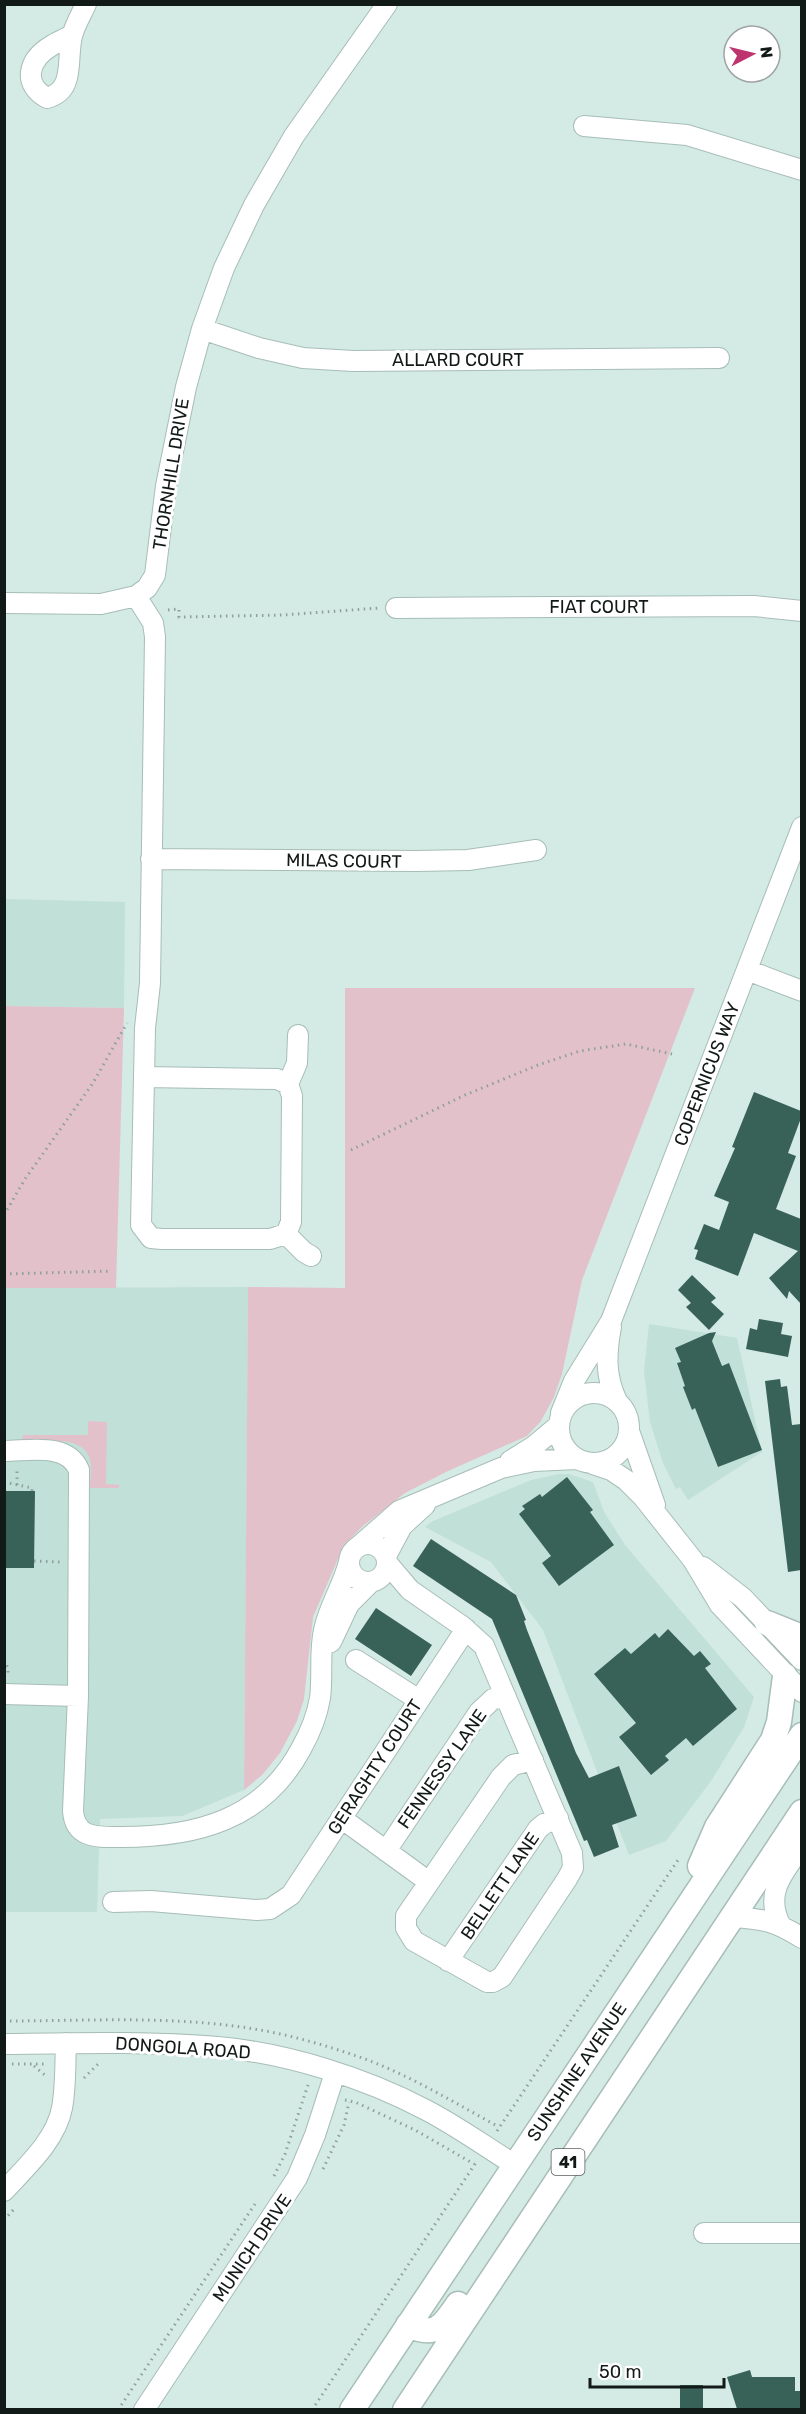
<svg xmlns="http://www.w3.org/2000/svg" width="806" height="2414" font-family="Rubik,sans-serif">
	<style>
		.built { fill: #c1e0d7 }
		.green { fill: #e3c1cb }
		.building { fill: #386258 }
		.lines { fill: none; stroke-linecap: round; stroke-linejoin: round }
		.minor-casing { stroke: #a7bdb7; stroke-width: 22 }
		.major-casing { stroke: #a7bdb7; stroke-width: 27 }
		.path { stroke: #8fa09c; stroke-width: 3; stroke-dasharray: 1.5 4.5; stroke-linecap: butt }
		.minor { stroke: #fff; stroke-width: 20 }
		.major { stroke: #fff; stroke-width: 24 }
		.labels { text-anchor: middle; stroke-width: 6; stroke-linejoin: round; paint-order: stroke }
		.shield { fill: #fff; stroke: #595f5d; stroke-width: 1.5 }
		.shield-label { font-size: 16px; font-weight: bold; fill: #121a18 }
		.street-label { font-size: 18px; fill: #121a18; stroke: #fff }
	</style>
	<rect width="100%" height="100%" fill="#d4eae4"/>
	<!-- built -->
	<path class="built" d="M5 899 125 902 124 1008 5 1006Z
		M248 1287 244 1790 182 1816 100 1819 97 1912H5V1288Z
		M649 1324 737 1338 742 1360 762 1452 688 1500 680 1487 676 1489 663 1463 650 1422 644 1371Z
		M559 1474H569L593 1482 604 1512 625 1545 754 1697 744 1727 711 1781 666 1841 629 1855 543 1630 491 1562 425 1527 431 1522 531 1480Z"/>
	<!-- green -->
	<path class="green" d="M345 988H695L582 1280 562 1374 554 1397 541 1421 527 1436 448 1471 405 1493 363 1526 344 1545 313 1617 304 1699 297 1721 280 1753 263 1774 244 1790 248 1287 345 1288Z
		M5 1006 124 1008 116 1288H5Z
		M88 1421 107 1422 106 1484 120 1485 118 1488H90C90 1479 92 1469 90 1460 84 1434 42 1442 22 1442L23 1435H88Z"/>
	<!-- building -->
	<path class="building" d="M754 1092 801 1111V1118L788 1153 796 1156 776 1209 801 1219V1304L789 1291 787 1299 769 1278 798 1251 754 1233 738 1276 695 1259 698 1250 694 1249 704 1224 719 1230 729 1202 714 1196 735 1148 732 1147Z
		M692 1275 716 1298 711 1302 724 1314 709 1330 686 1307 691 1303 678 1290Z
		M759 1319 783 1323 781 1334 792 1336 788 1357 746 1349 750 1328 757 1330Z
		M716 1332 712 1341 722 1366 729 1363 762 1450 718 1467 695 1408 692 1410 683 1387 685 1386 677 1363 681 1362 675 1348 709 1333Z
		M780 1379 781 1387 787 1386 792 1425 801 1424V1570L788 1572 765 1381Z
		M567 1477 593 1510 590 1512 614 1545 559 1586 542 1563 551 1556 519 1514 525 1509 522 1506 540 1494 542 1497Z
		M4 1491H35L34 1568H4Z
		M431 1539 516 1595 526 1620 524 1621 527 1630 576 1753 589 1778 619 1766 637 1816 612 1825 619 1847 594 1857 587 1840 584 1841 492 1619 413 1566Z
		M376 1608 432 1645 411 1676 355 1639Z
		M668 1629 694 1656 700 1651 711 1664 705 1668 737 1709 693 1746 686 1738 665 1756 669 1760 651 1775 619 1737 636 1723 594 1674 625 1648 631 1654 655 1633 659 1638Z
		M750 2370 752 2377H795V2391H801V2409H737L727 2377Z
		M680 2385H703V2409H680Z"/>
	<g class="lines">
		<defs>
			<path id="minor" d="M72 35C65 39 57 42 51 46 28 60 22 84 47 98 76 90 66 60 72 36 75 25 81 15 86 4
				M584 126 687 135 802 170
				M202 329 259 348 303 358 353 361 719 358
				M136 596 153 623 155 637 150 983 145 1028 141 1225 151 1238 162 1239H270L286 1234 291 1222 292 1096 288 1084 277 1079 144 1077
				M4 603 101 604 136 596 147 588 155 575 166 486 186 387 202 329 224 268 254 205 294 136 387 4
				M396 608 754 606 802 611
				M151 859 416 861 468 860 536 850
				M747 970 802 991
				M288 1084 297 1063 298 1035
				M286 1234 304 1252 311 1256
				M611 1327C606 1354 605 1376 617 1401
				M559 1428a35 35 0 1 1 70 0a35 35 0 1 1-70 0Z
				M561 1413 574 1381 611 1321 802 827
				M629 1431 655 1505
				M4 1451C30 1451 67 1442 79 1470L78 1696 73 1811C75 1839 98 1837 121 1837 196 1837 263 1820 301 1749 310 1733 317 1716 320 1698 323 1675 319 1652 324 1630 329 1606 343 1586 349 1562
				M510 1461 534 1446 558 1426
				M593 1464 611 1470 626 1480 643 1497 693 1560 720 1605 802 1692
				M349 1563a19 19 0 1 1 38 0a19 19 0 1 1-38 0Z
				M359 1546 399 1511 501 1468 534 1461 577 1459
				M386 1556 402 1526 425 1505
				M387 1563 410 1590 462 1626 484 1646 572 1853 573 1868 567 1879 502 1977 493 1982H487L414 1941 406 1928V1916L501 1777 513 1765 533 1760
				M703 1567 743 1598 802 1660
				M331 1642 349 1604 371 1582
				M356 1660 419 1700
				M4 1694 78 1696
				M341 1818 429 1882
				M386 1851 479 1712 493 1699 506 1697
				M113 1902 151 1901 257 1910 270 1909 291 1895 466 1629
				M733 1917C764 1919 775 1921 802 1938
				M780 1924C764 1892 784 1872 802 1846
				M448 1961 538 1829 544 1824 558 1818
				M4 2044C76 2043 147 2041 218 2047 286 2053 366 2078 426 2110 457 2126 486 2147 515 2165
				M4 2191C26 2167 56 2140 62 2108 66 2087 65 2064 66 2043
				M704 2233H802
				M144 2410 297 2178 315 2135 335 2073"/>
			<path id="major" d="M767 1623 802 1637
				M700 1866 717 1827 773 1740 779 1722 785 1676
				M408 2325C436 2338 443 2326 458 2304
				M352 2410 802 1735
				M405 2410 802 1812"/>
		</defs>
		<!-- minor casing -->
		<use href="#minor" class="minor-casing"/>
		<!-- major casing -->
		<use href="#major" class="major-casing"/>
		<!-- path -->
		<path class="path" d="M168 610 179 609V617L283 615 379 608
			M351 1150 465 1095 538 1065 580 1051 626 1044 672 1054
			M4 1215 25 1179 93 1083 127 1023
			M4 1274 112 1271
			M4 1482 32 1488V1491
			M17 1485V1470
			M34 1561 60 1562
			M4 1660 8 1668V1675
			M4 2021C89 2021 176 2015 260 2030 295 2036 331 2047 365 2059 413 2077 455 2103 499 2127
			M12 2064H47
			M34 2066 47 2077
			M84 2078 99 2063
			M345 2100 355 2102 415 2130 474 2164
			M497 2131 680 1857
			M323 2169 344 2125 349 2102
			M274 2176 285 2154 308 2085
			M4 2220 16 2207
			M118 2410 255 2204
			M312 2410 477 2161"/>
		<!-- minor -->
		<use href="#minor" class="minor"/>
		<!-- major -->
		<use href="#major" class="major"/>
	</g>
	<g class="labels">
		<!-- shield labels -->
		<rect class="shield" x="551.5" y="2149" width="33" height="26" rx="4.5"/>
		<g class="shield-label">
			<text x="568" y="2168">41</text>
		</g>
		<!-- street labels -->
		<g class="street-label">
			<text x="458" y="366">ALLARD COURT</text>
			<text transform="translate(171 474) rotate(-81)" y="6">THORNHILL DRIVE</text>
			<text x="599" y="613">FIAT COURT</text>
			<text transform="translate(344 861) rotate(1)" y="6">MILAS COURT</text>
			<text transform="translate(707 1074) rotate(-69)" y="6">COPERNICUS WAY</text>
			<text transform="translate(375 1767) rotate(-57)" y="6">GERAGHTY COURT</text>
			<text transform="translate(442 1769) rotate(-55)" y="6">FENNESSY LANE</text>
			<text transform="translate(500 1886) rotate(-56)" y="6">BELLETT LANE</text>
			<text transform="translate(183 2048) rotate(4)" y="6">DONGOLA ROAD</text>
			<text transform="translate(577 2072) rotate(-56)" y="6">SUNSHINE AVENUE</text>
			<text transform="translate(252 2248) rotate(-56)" y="6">MUNICH DRIVE</text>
		</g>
	</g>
	<!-- border -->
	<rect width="806" height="2414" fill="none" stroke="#121a18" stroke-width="12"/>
	<!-- north arrow -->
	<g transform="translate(752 54) rotate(83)"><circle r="28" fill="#ffffff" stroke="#a0a3a3" stroke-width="1.5"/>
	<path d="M0-4.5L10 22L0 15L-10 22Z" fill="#bd346e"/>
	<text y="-9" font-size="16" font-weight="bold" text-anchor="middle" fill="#121a18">N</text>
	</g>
	<!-- scale -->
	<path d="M590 2378v9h134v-9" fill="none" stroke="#121a18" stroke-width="3"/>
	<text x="599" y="2378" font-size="18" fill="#121a18" stroke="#ffffff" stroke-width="4.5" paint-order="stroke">50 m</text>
</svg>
